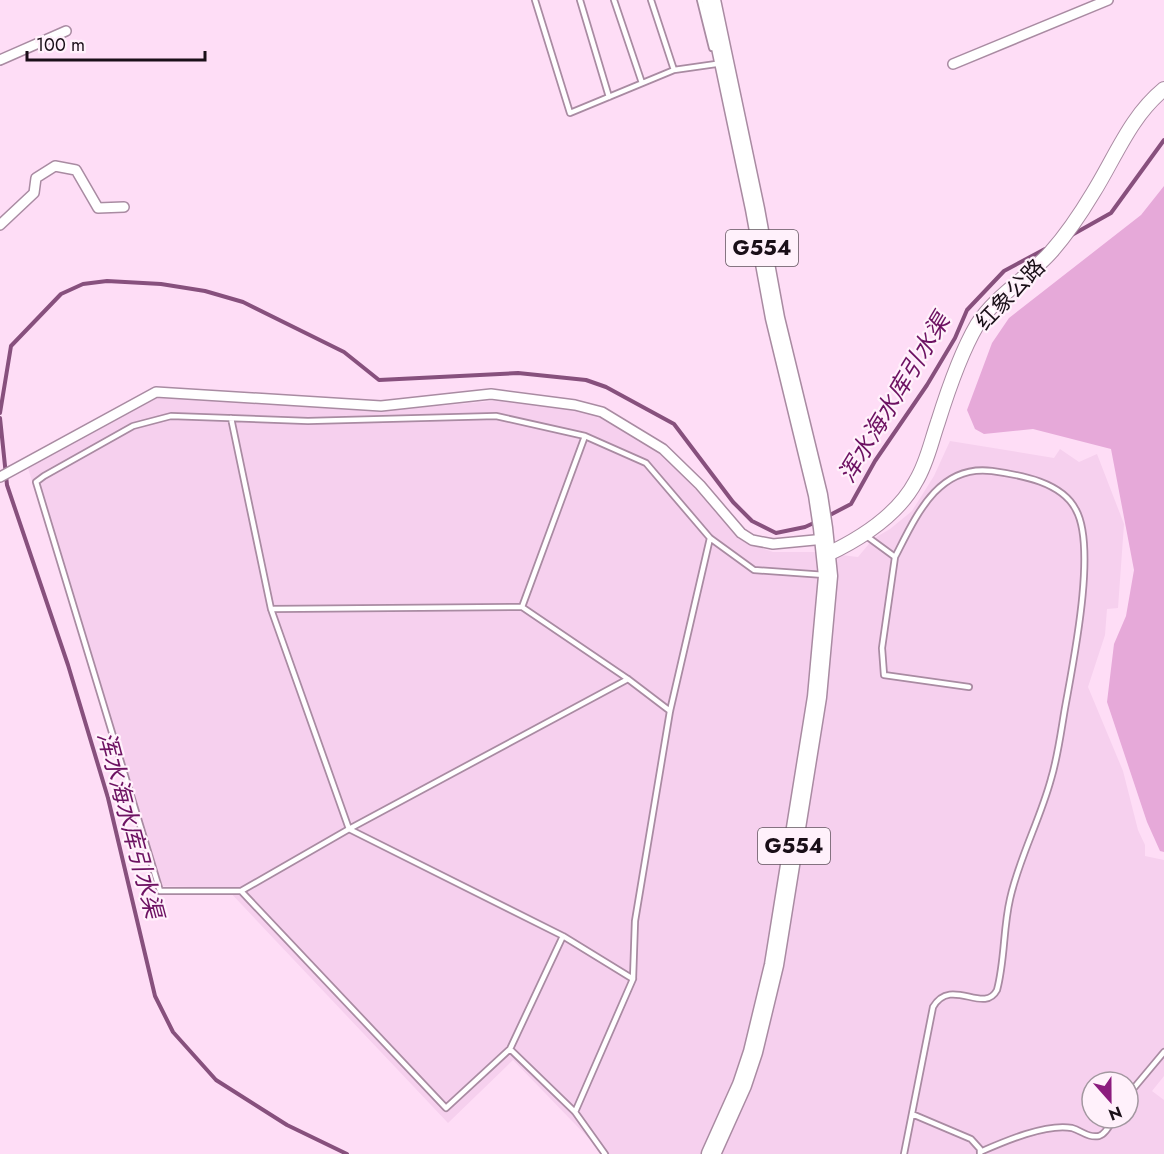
<svg xmlns="http://www.w3.org/2000/svg" width="1164" height="1154" font-family="Jost,'Noto Sans SC',sans-serif">
	<style>
		.built { fill: #f6d0ee; fill-rule: evenodd }
		.green { fill: #e6a9d9 }
		.lines { fill: none; stroke-linecap: round; stroke-linejoin: round }
		.stream { stroke: #87507d; stroke-width: 4 }
		.lane-casing { stroke: #a98ba2; stroke-width: 8 }
		.street-casing { stroke: #a98ba2; stroke-width: 12 }
		.secondary-casing { stroke: #a98ba2; stroke-width: 16 }
		.highway-casing { stroke: #a98ba2; stroke-width: 21 }
		.lane { stroke: #fff; stroke-width: 4.5 }
		.street { stroke: #fff; stroke-width: 9 }
		.secondary { stroke: #fff; stroke-width: 14 }
		.highway { stroke: #fff; stroke-width: 18 }
		.labels { text-anchor: middle; stroke-width: 4.5; stroke-linejoin: round; paint-order: stroke }
		.shield { fill: #fff1fb; stroke: #5f535c; stroke-width: 1.5 }
		.shield-label { font-size: 21px; font-weight: bold; fill: #1a0f18 }
		.street-label { font-size: 22px; fill: #1a0f18; stroke: #fff1fb }
		.water-label { font-size: 24px; font-style: italic; fill: #6d1262; stroke: #fff1fb }
	</style>
	<rect width="100%" height="100%" fill="#feddf6"/>
	<!-- built -->
	<path class="built" d="M155 396 384 411 503 400 599 414 668 458 738 538 746 543 773 552H815L858 557 873 539 890 529 912 511 934 476 950 441 1054 458 1060 449 1079 462 1097 454 1124 524 1118 608 1107 609 1105 635 1088 687 1123 771 1138 830 1145 845V856L1164 860V1076L1152 1091 1164 1100V1154H604L513 1060 448 1123 226 888 156 886 28 468ZM1092 1082H1128V1118H1092Z"/>
	<!-- green -->
	<path class="green" d="M1164 186V852L1160 851 1147 822 1107 702 1114 644 1126 616 1134 570 1111 449 1033 429 984 434 975 429 967 410 992 343 1009 318 1141 215Z"/>
	<g class="lines">
		<!-- stream -->
		<path class="stream" d="M1070 236 1111 213 1164 140
			M0 413 11 346 61 294 83 284 107 281 161 284 205 291 243 302 344 352 379 380 518 373 586 380 606 387 674 424 733 502 752 521 776 533 805 527 816 522
			M0 418 7 485 68 665 108 798 155 996 173 1032 216 1080 287 1125 347 1154
			M828 516 851 504 875 461 927 385 955 338 967 310 1004 271 1045 249"/>
		<defs>
			<path id="lane" d="M535 0 570 113 674 70 716 64
				M580 0 609 97
				M614 0 642 83
				M651 0 674 70
				M700 0 712 48
				M231 418 271 609 349 829 563 936 633 979
				M865 535 895 557C916 516 938 464 992 471 1021 475 1062 482 1076 510 1097 548 1073 663 1065 708 1061 731 1058 756 1051 779 1040 820 1019 858 1010 899 1003 929 1005 960 997 990 984 1015 951 976 933 1007L904 1154
				M895 557 882 648 884 675 969 687
				M522 607 628 679 670 711
				M271 609 522 607 585 436
				M241 891H160L36 482 44 476 133 426 171 416 308 421 496 416 585 436 646 463 710 538 754 570 825 575
				M563 936 510 1049 446 1108 241 891 349 829 628 679
				M510 1049 575 1112 605 1154
				M1128 1095 1164 1052
				M575 1112 633 979 635 921 670 711 710 538
				M912 1114 971 1139 980 1149V1154
				M980 1152C1003 1142 1046 1123 1072 1128 1082 1131 1088 1138 1099 1136 1106 1134 1110 1124 1114 1118"/>
			<path id="street" d="M0 60 66 31
				M953 64 1108 0
				M0 225 34 193 36 178 55 166 76 170 98 208 124 207
				M0 477 156 392 381 406 491 394 575 405 602 412 663 449 700 485 741 533 752 540 773 544 825 539"/>
			<path id="secondary" d="M826 555C860 539 898 515 916 481 927 463 931 442 938 422 948 390 960 354 977 325 995 296 1029 277 1051 252 1067 234 1081 213 1093 193 1116 156 1130 117 1164 89"/>
			<path id="highway" d="M711 1154 742 1085 753 1052 774 965 817 697 828 576 823 528 818 495 775 318 755 209 711 0"/>
		</defs>
		<!-- lane casing -->
		<use href="#lane" class="lane-casing"/>
		<!-- street casing -->
		<use href="#street" class="street-casing"/>
		<!-- secondary casing -->
		<use href="#secondary" class="secondary-casing"/>
		<!-- highway casing -->
		<use href="#highway" class="highway-casing"/>
		<!-- lane -->
		<use href="#lane" class="lane"/>
		<!-- street -->
		<use href="#street" class="street"/>
		<!-- secondary -->
		<use href="#secondary" class="secondary"/>
		<!-- highway -->
		<use href="#highway" class="highway"/>
	</g>
	<g class="labels">
		<!-- shield labels -->
		<g class="shield">
			<rect x="726" y="230" width="72" height="36" rx="4.5"/>
			<rect x="758" y="828" width="72" height="36" rx="4.5"/>
		</g>
		<g class="shield-label">
			<text x="762" y="255">G554</text>
			<text x="794" y="853">G554</text>
		</g>
		<!-- street labels -->
		<g class="street-label">
			<text transform="translate(1010 294) rotate(-46)" y="8">红象公路</text>
		</g>
		<!-- water labels -->
		<g class="water-label">
			<text transform="translate(894 398) rotate(-59)" y="8">浑水海水库引水渠</text>
			<text transform="translate(130 825) rotate(75)" y="8">浑水海水库引水渠</text>
		</g>
	</g>
	<!-- north arrow -->
	<g transform="translate(1110 1100) rotate(159)"><circle r="28" fill="#fff1fb" stroke="#a397a0" stroke-width="1.5"/>
	<path d="M0-4.5L10 22L0 15L-10 22Z" fill="#8c1c7e"/>
	<text y="-9" font-size="16" font-weight="bold" text-anchor="middle" fill="#1a0f18">N</text>
	</g>
	<!-- scale -->
	<path d="M27 51v9h178v-9" fill="none" stroke="#1a0f18" stroke-width="3"/>
	<text x="36" y="51" font-size="18" fill="#1a0f18" stroke="#fff1fb" stroke-width="4.5" paint-order="stroke">100 m</text>
</svg>
